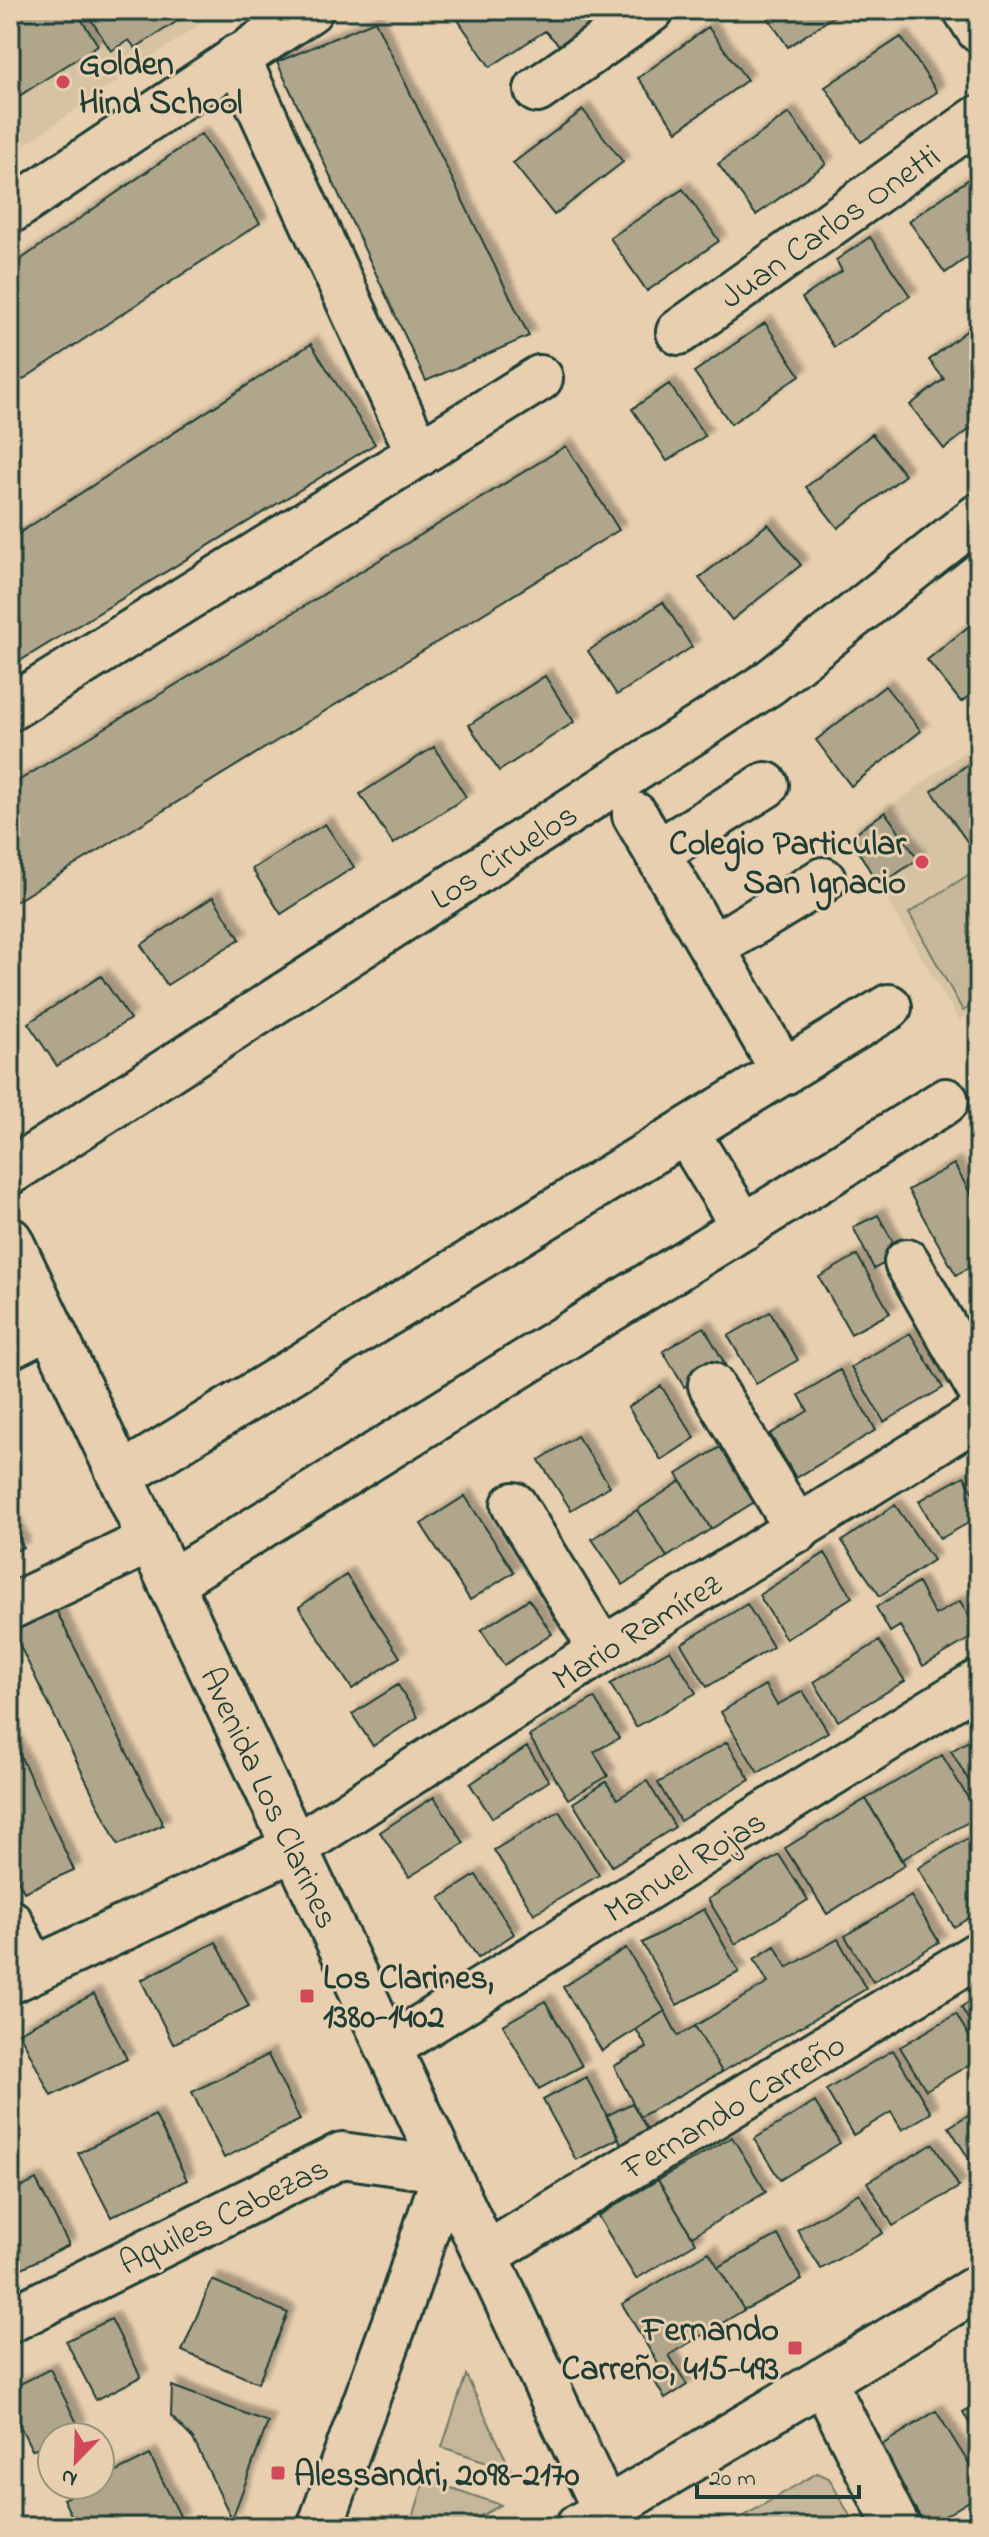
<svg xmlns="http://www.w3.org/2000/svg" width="989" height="2537" font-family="'Indie Flower',sans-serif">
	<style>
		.built { fill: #d6c3a4 }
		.green { fill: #c6b79a; stroke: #727a67; stroke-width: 2 }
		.building { fill: #b0a68c; stroke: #1f3d34; stroke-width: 2; filter: url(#shadow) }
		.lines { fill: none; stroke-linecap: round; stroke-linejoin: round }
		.minor-casing { stroke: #1f3d34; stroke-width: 50 }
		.major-casing { stroke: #1f3d34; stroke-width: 50 }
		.minor { stroke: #e7cfaf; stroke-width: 44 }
		.major { stroke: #e7cfaf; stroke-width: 44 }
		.poi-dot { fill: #d1495b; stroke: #e7cfaf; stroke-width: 3 }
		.labels { text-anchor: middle; stroke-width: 6; stroke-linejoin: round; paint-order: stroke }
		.poi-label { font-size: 34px; font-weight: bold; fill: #1f3d34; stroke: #e7cfaf; text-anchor: start }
		.street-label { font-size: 34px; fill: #1f3d34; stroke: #e7cfaf }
	</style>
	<defs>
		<filter id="shadow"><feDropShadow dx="7" dy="-7" stdDeviation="2" flood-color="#0004"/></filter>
	</defs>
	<rect width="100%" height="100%" fill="#e7cfaf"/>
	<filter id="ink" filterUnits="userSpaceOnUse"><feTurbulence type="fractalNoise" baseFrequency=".0125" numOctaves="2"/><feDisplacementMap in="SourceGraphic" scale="16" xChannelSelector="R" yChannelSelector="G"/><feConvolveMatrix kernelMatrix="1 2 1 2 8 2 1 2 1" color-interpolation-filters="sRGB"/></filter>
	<g filter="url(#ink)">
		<!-- built -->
		<path class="built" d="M10 10H220L10 155Z
			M979 741V1008L959 1020 850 837Z"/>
		<!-- green -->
		<path class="green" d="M979 868V1002L963 1011 909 913Z
			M466 2375 511 2470 442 2447Z
			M817 2473 829 2478 856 2527H732L734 2522Z
			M425 2479 501 2505 461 2527H410Z"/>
		<!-- building -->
		<path class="building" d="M31 10H75L98 45 10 102V24Z
			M85 10H195L135 48 129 40 111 51Z
			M467 10H583L592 23 559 45 545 31 490 67 456 17Z
			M763 10H843L788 47Z
			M375 21 529 336 426 381 277 62Z
			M708 27 747 80 677 131 638 78Z
			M901 37 937 92 861 142 825 87Z
			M583 110 623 162 554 215 513 163Z
			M789 113 826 164 756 215 718 164Z
			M201 134 260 223 10 388V267Z
			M979 172V249L945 273 909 221Z
			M683 189 719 241 647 291 610 238Z
			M870 237 910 296 834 347 802 298 842 271 836 260Z
			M765 323 800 375 731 424 694 372Z
			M966 331 979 346V422L944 449 910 405 944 379 929 360Z
			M311 344 375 444 10 667V539Z
			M669 384 705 436 667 461 632 409Z
			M872 434 905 475 838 528 806 487Z
			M566 446 619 530 10 905V786Z
			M768 524 801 565 732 620 699 578Z
			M663 602 692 647 617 695 588 651Z
			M979 618V688L961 702 927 660Z
			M545 676 574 722 499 771 469 725Z
			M885 686 921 731 851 786 816 740Z
			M434 747 466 797 393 844 360 794Z
			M979 756V846L973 850 932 791Z
			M885 812 918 859 879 886 850 837Z
			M325 824 354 867 281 914 252 869Z
			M213 897 240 939 167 985 141 945Z
			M101 976 130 1019 57 1066 28 1023Z
			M954 1164 979 1209V1262L956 1275 908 1190Z
			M878 1215 900 1255 874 1269 853 1227Z
			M857 1255 890 1313 851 1334 819 1277Z
			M770 1312 798 1360 756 1384 728 1336Z
			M704 1327 725 1364 684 1387 663 1351Z
			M910 1333 943 1388 884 1422 851 1367Z
			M840 1370 876 1430 796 1478 770 1434 808 1411 799 1395Z
			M661 1386 695 1438 661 1460 628 1407Z
			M577 1436 610 1486 571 1510 539 1460Z
			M722 1446 756 1501 711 1529 677 1474Z
			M964 1476 979 1502V1517L940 1539 919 1501Z
			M681 1481 711 1529 667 1557 637 1510Z
			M465 1496 514 1572 470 1600 421 1524Z
			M895 1505 933 1560 880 1596 842 1541Z
			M637 1510 667 1557 623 1585 592 1539Z
			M10 1516 23 1547 10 1554Z
			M825 1553 852 1597 786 1639 759 1595Z
			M346 1575 400 1657 352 1689 299 1607Z
			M918 1583 935 1615 960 1601 979 1633 923 1666 900 1626 890 1632 876 1607Z
			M529 1599 552 1634 504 1665 481 1630Z
			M747 1604 773 1647 707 1687 681 1644Z
			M55 1608 163 1825 118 1845 11 1628Z
			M879 1641 905 1681 838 1721 814 1682Z
			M670 1650 696 1693 636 1727 610 1684Z
			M398 1685 418 1717 373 1746 352 1714Z
			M765 1685 777 1705 803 1691 828 1732 758 1773 721 1712Z
			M594 1698 619 1738 594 1752 608 1776 568 1799 529 1736Z
			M10 1734 74 1870 24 1892 10 1864Z
			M979 1735V1784L973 1788 951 1751Z
			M727 1742 750 1780 680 1821 658 1783Z
			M527 1747 549 1781 492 1818 470 1784Z
			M942 1755 979 1816 901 1860 866 1799Z
			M647 1781 675 1827 612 1866 573 1803 606 1782 617 1799Z
			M434 1797 464 1843 409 1877 380 1832Z
			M866 1799 905 1865 827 1914 785 1848Z
			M559 1811 599 1875 534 1914 494 1850Z
			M975 1834 979 1840V1912L954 1927 918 1868Z
			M779 1855 808 1900 735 1944 708 1899Z
			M476 1875 514 1934 478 1958 440 1898Z
			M911 1896 939 1942 873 1982 845 1936Z
			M704 1909 739 1972 677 2005 642 1943Z
			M838 1939 866 1989 722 2072 695 2026 768 1983 754 1959 775 1946 787 1968Z
			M216 1942 249 2006 173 2044 141 1980Z
			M626 1948 665 2011 602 2051 563 1987Z
			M94 1994 127 2059 51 2096 19 2032Z
			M979 1996V2037L961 2007Z
			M545 2001 582 2066 539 2089 503 2025Z
			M665 2011 678 2036 695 2026 722 2072 640 2117 614 2066 647 2048 636 2029Z
			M956 2014 979 2053V2059L926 2090 900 2047Z
			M893 2050 931 2113 902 2130 891 2112 853 2135 826 2090Z
			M268 2055 300 2120 224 2158 192 2092Z
			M586 2077 619 2138 576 2160 543 2100Z
			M815 2102 840 2143 780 2180 754 2139Z
			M632 2103 652 2138 626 2152 606 2116Z
			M979 2108V2175L949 2127Z
			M155 2115 187 2180 111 2217 78 2153Z
			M732 2137 766 2192 692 2236 658 2180Z
			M933 2144 959 2187 893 2226 867 2182Z
			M36 2180 69 2245 10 2274V2193Z
			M658 2180 696 2243 636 2279 598 2216Z
			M859 2193 883 2233 821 2269 797 2230Z
			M778 2235 802 2280 744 2310 718 2267Z
			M709 2252 744 2310 669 2355 687 2385 665 2399 650 2373 660 2367 622 2304Z
			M212 2280 288 2313 258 2383 182 2351Z
			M111 2319 141 2377 96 2400 66 2341Z
			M50 2369 79 2427 59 2437H52V2440L32 2450 10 2406V2389Z
			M172 2386 268 2422 232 2519 193 2439 171 2416Z
			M979 2403V2441L963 2412Z
			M936 2411 979 2480V2495L927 2527 877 2448Z
			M150 2455 181 2518 164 2527H77L63 2499 90 2485H100V2480Z"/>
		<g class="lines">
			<defs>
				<path id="minor" d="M966 10 979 30
					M237 57 419 454
					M537 90 651 10
					M10 211 310 10
					M679 332 979 118
					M10 708 540 378
					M635 815 784 1072
					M658 852 766 785
					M712 948 823 880
					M686 1132 744 1227
					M10 1172 769 683 979 516
					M907 1262 979 1388
					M10 1346 50 1326
					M711 1385 798 1530
					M121 1476 889 1007
					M514 1505 602 1650
					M171 1582 946 1101
					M10 1607 151 1540
					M10 1922 34 1970
					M10 1981 294 1848 602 1650 979 1415
					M388 2048 979 1682
					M486 2255 979 1954
					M10 2320 342 2155 446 2170
					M823 2380 897 2527
					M578 2527 979 2287"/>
				<path id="major" d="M10 1240 613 2527
					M320 2527 401 2305 446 2170"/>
			</defs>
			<!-- minor casing -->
			<use href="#minor" class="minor-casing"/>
			<!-- major casing -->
			<use href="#major" class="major-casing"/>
			<!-- minor -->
			<use href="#minor" class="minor"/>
			<!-- major -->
			<use href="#major" class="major"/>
		</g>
	</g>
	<!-- markers -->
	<g class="poi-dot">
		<circle cx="63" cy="82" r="8"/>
		<circle cx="922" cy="862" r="8"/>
		<rect x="299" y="1988" width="16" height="16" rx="4"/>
		<rect x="787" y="2340" width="16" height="16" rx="4"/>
		<rect x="270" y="2465" width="16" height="16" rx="4"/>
	</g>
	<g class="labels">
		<!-- poi labels -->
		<g class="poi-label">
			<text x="79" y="74">Golden<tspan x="79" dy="39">Hind School</tspan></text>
			<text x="906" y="854" text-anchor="end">Colegio Particular<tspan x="906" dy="39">San Ignacio</tspan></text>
			<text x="323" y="1988">Los Clarines,<tspan x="323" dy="39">1380-1402</tspan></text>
			<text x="779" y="2340" text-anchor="end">Fernando<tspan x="779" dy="39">Carreño, 415-493</tspan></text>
			<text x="294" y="2485">Alessandri, 2098-2170</text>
		</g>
		<!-- street labels -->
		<g class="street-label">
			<text transform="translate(829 225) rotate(-35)" y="12">Juan Carlos Onetti</text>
			<text transform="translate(503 855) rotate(-33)" y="12">Los Ciruelos</text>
			<text transform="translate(636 1630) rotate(-32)" y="12">Mario Ramírez</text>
			<text transform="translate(271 1797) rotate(65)" y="12">Avenida Los Clarines</text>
			<text transform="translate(684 1865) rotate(-32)" y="12">Manuel Rojas</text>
			<text transform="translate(733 2105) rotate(-31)" y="12">Fernando Carreño</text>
			<text transform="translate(223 2214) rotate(-26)" y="12">Aquiles Cabezas</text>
		</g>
	</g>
	<!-- margin -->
	<rect width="989" height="2537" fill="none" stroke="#e7cfaf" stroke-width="40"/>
	<rect x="20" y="20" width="949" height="2497" fill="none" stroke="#1f3d34" stroke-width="3" filter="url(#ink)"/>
	<!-- north arrow -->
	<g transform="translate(76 2461) rotate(203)"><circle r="38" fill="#e7cfaf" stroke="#97957e" stroke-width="2"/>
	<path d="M0-6L14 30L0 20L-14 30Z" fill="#d1495b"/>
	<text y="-12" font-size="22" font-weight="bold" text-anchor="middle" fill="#1f3d34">N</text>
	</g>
	<!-- scale -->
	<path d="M697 2485v12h162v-12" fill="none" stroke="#1f3d34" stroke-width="4"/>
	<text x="709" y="2485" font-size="24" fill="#1f3d34" stroke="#e7cfaf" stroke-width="6" paint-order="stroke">20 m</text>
</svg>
